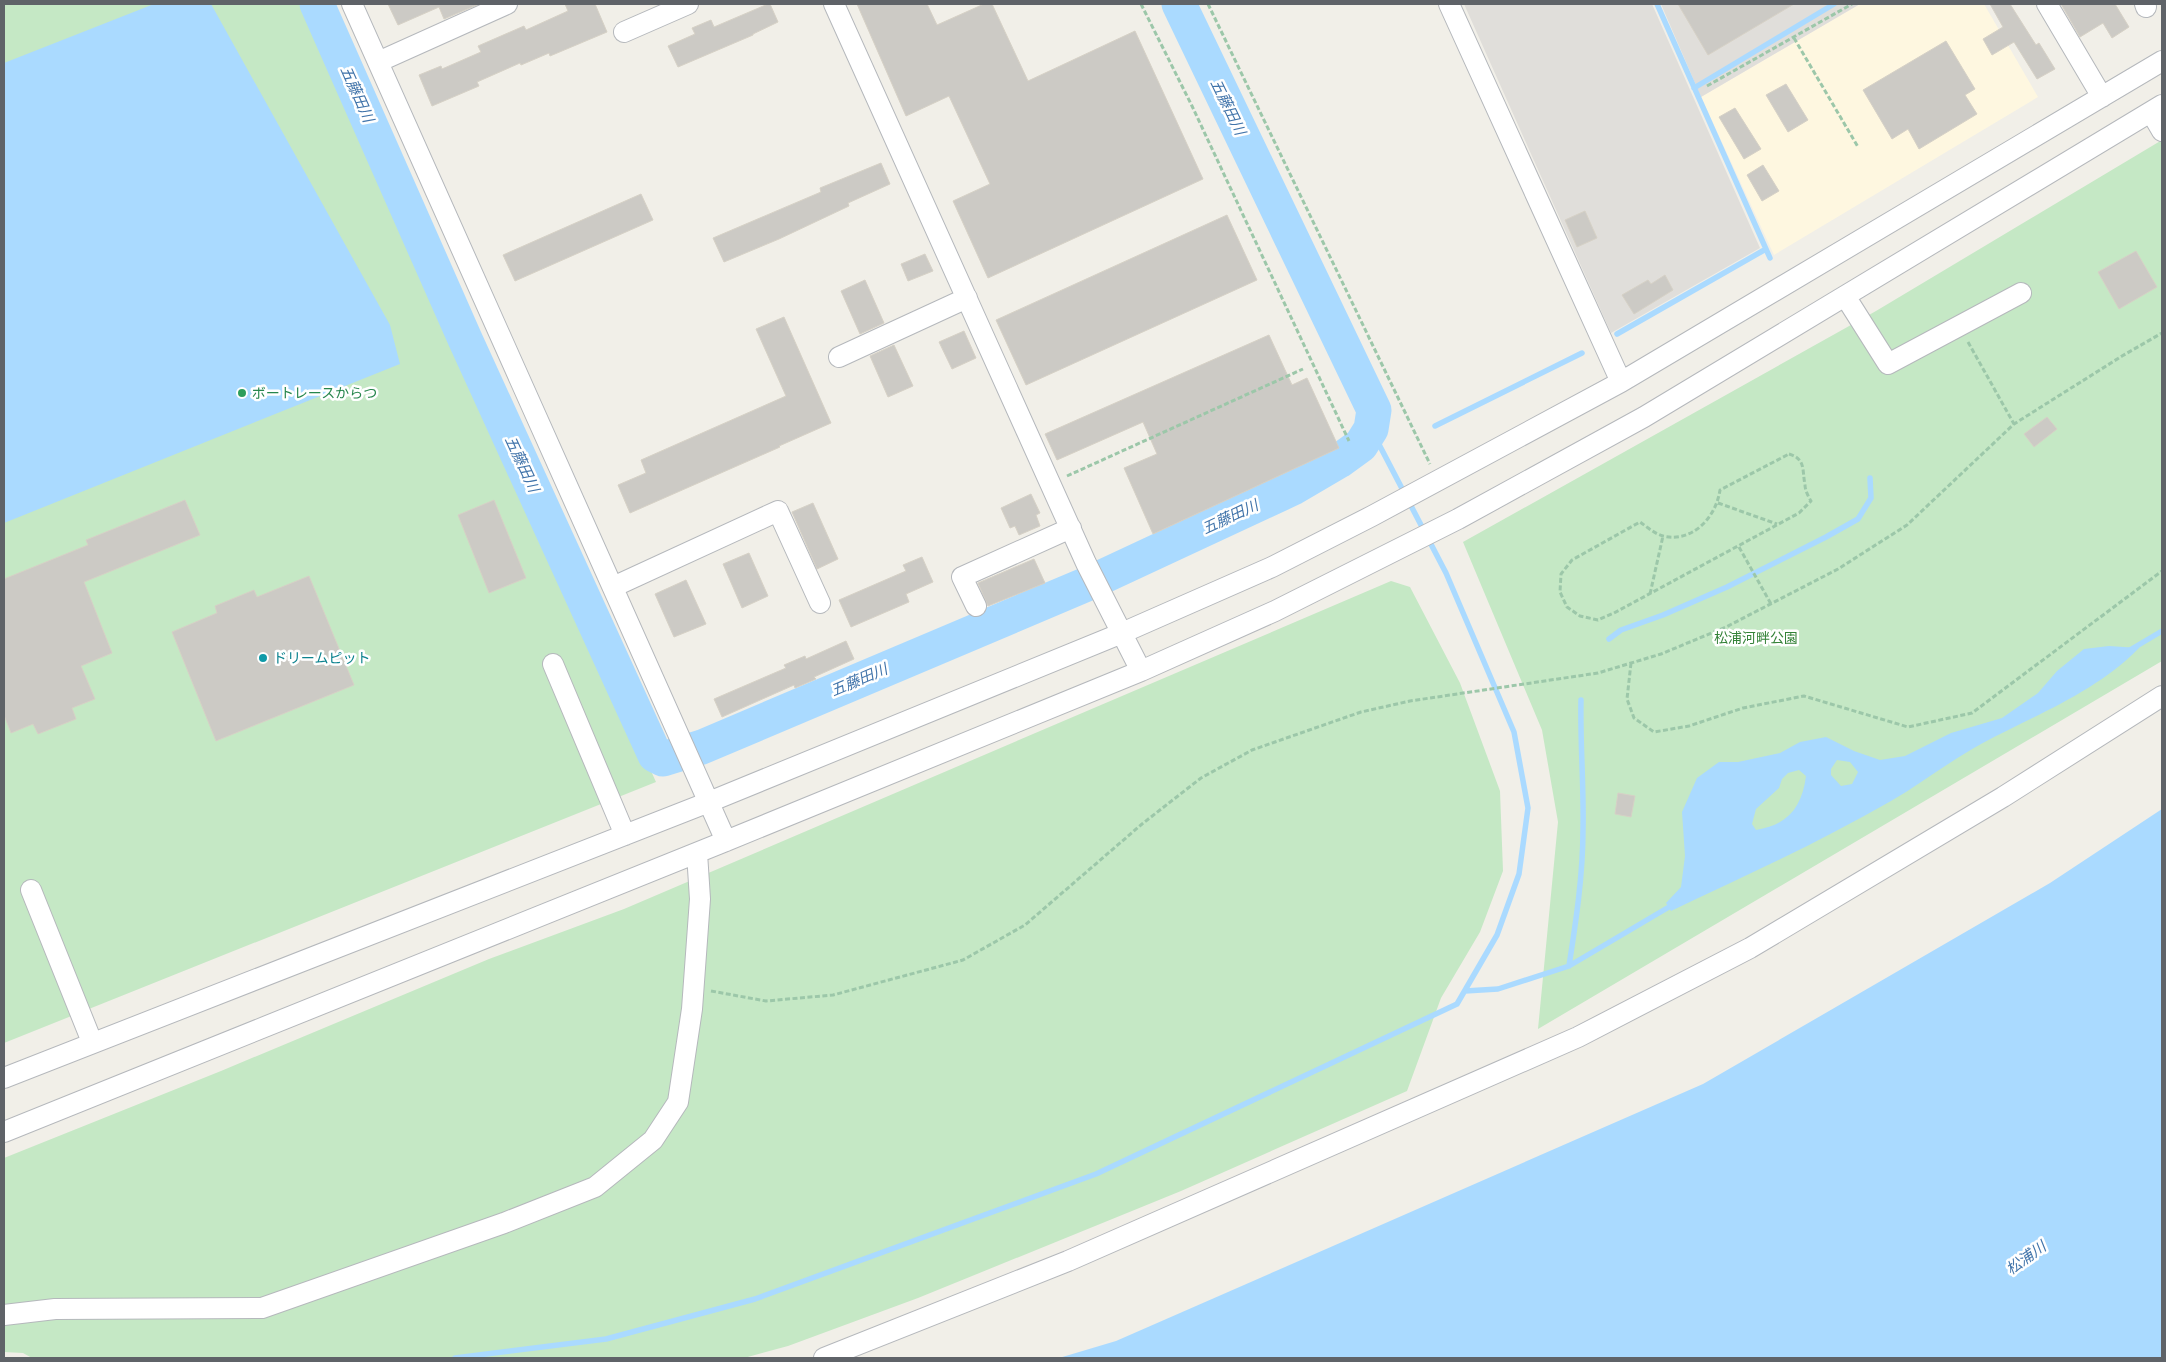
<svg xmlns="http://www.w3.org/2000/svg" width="2166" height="1362" font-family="'Titillium Web','Noto Sans JP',sans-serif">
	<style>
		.commercial { fill: #fef7e0 }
		.industrial { fill: #e0deda }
		.green { fill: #c5e8c5 }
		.water { fill: #aadaff; fill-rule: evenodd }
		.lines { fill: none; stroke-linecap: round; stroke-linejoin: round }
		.stream { stroke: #aadaff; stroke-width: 5.5 }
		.river { stroke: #aadaff; stroke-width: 35 }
		.building { fill: #cccac5; stroke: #d6d1c6 }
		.minor-casing { stroke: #b5b8bc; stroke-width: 22 }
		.path { stroke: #9cc7a9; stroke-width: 3; stroke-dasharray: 5 2.5; stroke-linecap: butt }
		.minor { stroke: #fff; stroke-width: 20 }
		.leisure-dot { fill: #2e9e5b; stroke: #fff; stroke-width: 2 }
		.culture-dot { fill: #0f9aa8; stroke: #fff; stroke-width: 2 }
		.labels { text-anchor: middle; stroke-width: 5; stroke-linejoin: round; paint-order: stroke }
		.leisure-label { font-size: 14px; fill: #27864d; stroke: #fff; text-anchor: start }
		.park-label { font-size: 14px; fill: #348238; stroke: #fff }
		.culture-label { font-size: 14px; fill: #0d838f; stroke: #fff; text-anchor: start }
		.water-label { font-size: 15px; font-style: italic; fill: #4174aa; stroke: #fff }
	</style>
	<rect width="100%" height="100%" fill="#f1efe8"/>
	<!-- commercial -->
	<path class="commercial" d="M1860 4H1984L2038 97 1774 255 1701 97Z"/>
	<!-- industrial -->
	<path class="industrial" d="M1464 4H1652L1760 248 1611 333Z
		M1661 4H1860L1701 97Z"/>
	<!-- green -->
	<path class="green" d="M4 4H305L656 782 4 1043Z
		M2162 140V661L1538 1029 1558 822 1542 730 1463 542 1876 311Z
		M1391 581 1410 587 1460 683 1500 791 1503 871 1480 932 1441 998 1407 1091 1181 1191 918 1298 788 1346 744 1358H32L23 1353 4 1352V1158L221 1071 489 959 624 909Z"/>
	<!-- water -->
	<path class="water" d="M154 4H211L390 325 400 364 4 523V63Z
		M2109 646 2139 648C2095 693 2035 715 1981 744 1950 761 1922 783 1891 801 1820 842 1745 876 1671 911L1666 903 1681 887 1685 856 1682 812 1697 778 1719 762H1738L1780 753 1800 742 1826 737 1854 751 1880 760 1905 756 1951 733 2002 718 2038 693 2057 671 2084 649ZM1837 760 1850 762 1858 772 1852 784 1841 786 1831 775V769ZM1799 770 1806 776C1802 807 1788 825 1756 830L1752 824 1756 809 1779 788 1782 779 1788 773Z
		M2162 809V1358H1059L1116 1341 1703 1084 2050 883Z"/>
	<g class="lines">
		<!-- stream -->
		<path class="stream" d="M1657 4 1770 258
			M1694 88 1834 4
			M1617 334 1766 249
			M1435 426 1582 353
			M1609 639 1621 630 1663 615 1727 587 1826 537 1858 519 1871 498 1870 478
			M2130 650 2162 631
			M1569 966C1576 921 1583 875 1583 829 1584 786 1580 743 1581 700
			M1465 991 1498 989 1569 966 1674 904
			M455 1358 606 1339 755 1299 1096 1174 1457 1004 1497 935 1519 874 1528 808 1514 732 1446 573 1371 429"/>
		<!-- river -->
		<path class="river" d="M317 4 465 339 655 755 663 759 702 747 1087 584 1293 488 1339 461 1361 445 1371 429 1374 410 1179 4"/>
	</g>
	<!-- building -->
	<path class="building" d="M388 4H479L444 19 439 7 398 25Z
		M565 4H595L607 32 550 56 549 53 521 65 520 63 477 82 479 86 432 106 419 75 441 66 442 69 481 52 478 46 524 26 526 30 568 11Z
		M768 4H770L778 22 753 34V35L678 67 668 46 695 34 692 28 711 20 714 27Z
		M857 4H927L937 25 984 4H992L1028 81 1135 31 1203 179 988 278 953 201 990 184 949 96 906 116Z
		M1678 4H1794L1708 55Z
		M1990 4H2010L2036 45 2039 43 2055 69 2037 79 2014 42 1992 55 1983 39 2003 27Z
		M2061 4H2115L2129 27 2112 38 2103 23 2080 37Z
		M1946 41 1975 89 1965 95 1977 114 1919 149 1908 129 1892 139 1863 90Z
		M1786 84 1808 120 1788 132 1766 95Z
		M1735 108 1761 149 1744 159 1719 117Z
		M881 163 890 184 848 203 849 206 779 239 724 262 713 238 821 192 820 188Z
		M1763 165 1779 191 1762 201 1747 175Z
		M641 194 653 220 515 281 503 255Z
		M1585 211 1597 238 1577 247 1565 220Z
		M1227 215 1257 280 1026 385 996 320Z
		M2136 251 2157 287 2119 309 2098 272Z
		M925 254 933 271 908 281 901 264Z
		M1665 275 1673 290 1634 314 1622 295 1648 280 1651 284Z
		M865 280 884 323 860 334 841 291Z
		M784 317 831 423 779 446 780 447 630 513 618 485 646 473 641 460 786 396 756 329Z
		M964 331 976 358 952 369 939 342Z
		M1269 335 1292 385 1307 378 1339 448 1153 534 1124 468 1157 454 1143 422 1057 460 1045 434Z
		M894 345 913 386 888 397 870 356Z
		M2047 417 2057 429 2034 447 2024 434Z
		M1031 494 1040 513 1036 515 1040 526 1019 535 1015 526 1010 528 1001 508Z
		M185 500 200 535 84 582 112 653 81 666 95 699 72 708 76 719 38 734 33 724 11 733 4 715V579L88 545 86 540Z
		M494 500 526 578 489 593 458 515Z
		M813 503 838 559 817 569 792 512Z
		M749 553 768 596 742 608 723 564Z
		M922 557 933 582 906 594 909 602 851 627 839 600 906 571 903 565Z
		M1034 559 1045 583 988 606 978 583Z
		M309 576 354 685 216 741 172 632 217 613 215 606 254 590 257 597Z
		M686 580 706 624 674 637 655 594Z
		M846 641 854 659 814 677 816 679 795 688 794 685 722 717 714 699 786 668 784 665 805 656 806 659Z
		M1618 793 1635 796 1631 817 1615 814Z"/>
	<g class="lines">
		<defs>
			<path id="minor" d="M352 4 726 841
				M834 4 1086 563 1141 671
				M1449 4 1621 382
				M2047 4 2102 97
				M2145 4 2146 7
				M624 32 688 4
				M378 62 507 4
				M2151 112 2162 131
				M1845 296 1888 364 2021 293
				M839 357 967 298
				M613 587 778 511 820 603
				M976 606 962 577 1071 528
				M553 664 625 835
				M31 890 92 1042
				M4 1078 709 802 1122 633 1272 567 1372 516 1621 382 2162 61
				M4 1132 726 841 1141 671 1275 611 1458 519 1644 417 2162 105
				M4 1315 55 1309 262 1308 504 1223 595 1187 653 1140 678 1102 692 1009 700 899 697 853
				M824 1358 1068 1261 1578 1037 1750 948 2003 797 2162 696"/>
		</defs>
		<!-- minor casing -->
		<use href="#minor" class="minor-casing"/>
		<!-- path -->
		<path class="path" d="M1141 4 1192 106 1349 441
			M1208 4 1430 464
			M1794 38 1858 147
			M1707 86 1852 4
			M1968 342 2014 424
			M1789 454C1806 459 1802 470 1805 485 1805 490 1808 496 1811 501L1799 513 1614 613 1598 620 1580 616 1567 607 1560 592 1561 574 1572 560 1640 522C1647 527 1655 534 1663 536 1693 543 1716 517 1720 490Z
			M1067 476 1303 369
			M1718 503 1777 524
			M1739 547 1771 604
			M1650 594 1663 536
			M1631 663 1627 699 1634 718 1654 732 1689 726 1743 708 1804 696 1908 727 1972 713 2162 571
			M711 991 766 1001 833 995 963 960 1025 925 1142 824 1201 778 1252 750 1361 712 1410 701 1598 673 1661 654 1726 627 1838 569 1907 525 2014 424 2122 356 2162 333"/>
		<!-- minor -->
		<use href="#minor" class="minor"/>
	</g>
	<!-- markers -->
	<circle class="leisure-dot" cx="242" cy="393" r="5"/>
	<circle class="culture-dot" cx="263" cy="658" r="5"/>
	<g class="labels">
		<!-- leisure labels -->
		<g class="leisure-label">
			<text x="252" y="398">ボートレースからつ</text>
		</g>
		<!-- park labels -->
		<g class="park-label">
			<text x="1756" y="643">松浦河畔公園</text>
		</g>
		<!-- culture labels -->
		<g class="culture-label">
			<text x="273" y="663">ドリームピット</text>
		</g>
		<!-- water labels -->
		<g class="water-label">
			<text transform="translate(357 94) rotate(66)" y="5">五藤田川</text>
			<text transform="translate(1228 107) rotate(64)" y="5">五藤田川</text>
			<text transform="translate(522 464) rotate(65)" y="5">五藤田川</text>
			<text transform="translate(1230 517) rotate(-25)" y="5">五藤田川</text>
			<text transform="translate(859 680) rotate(-23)" y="5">五藤田川</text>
			<text transform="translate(2026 1258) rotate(-36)" y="5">松浦川</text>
		</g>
	</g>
	<!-- border -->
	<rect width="2166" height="1362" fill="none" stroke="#5f6368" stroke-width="10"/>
</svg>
